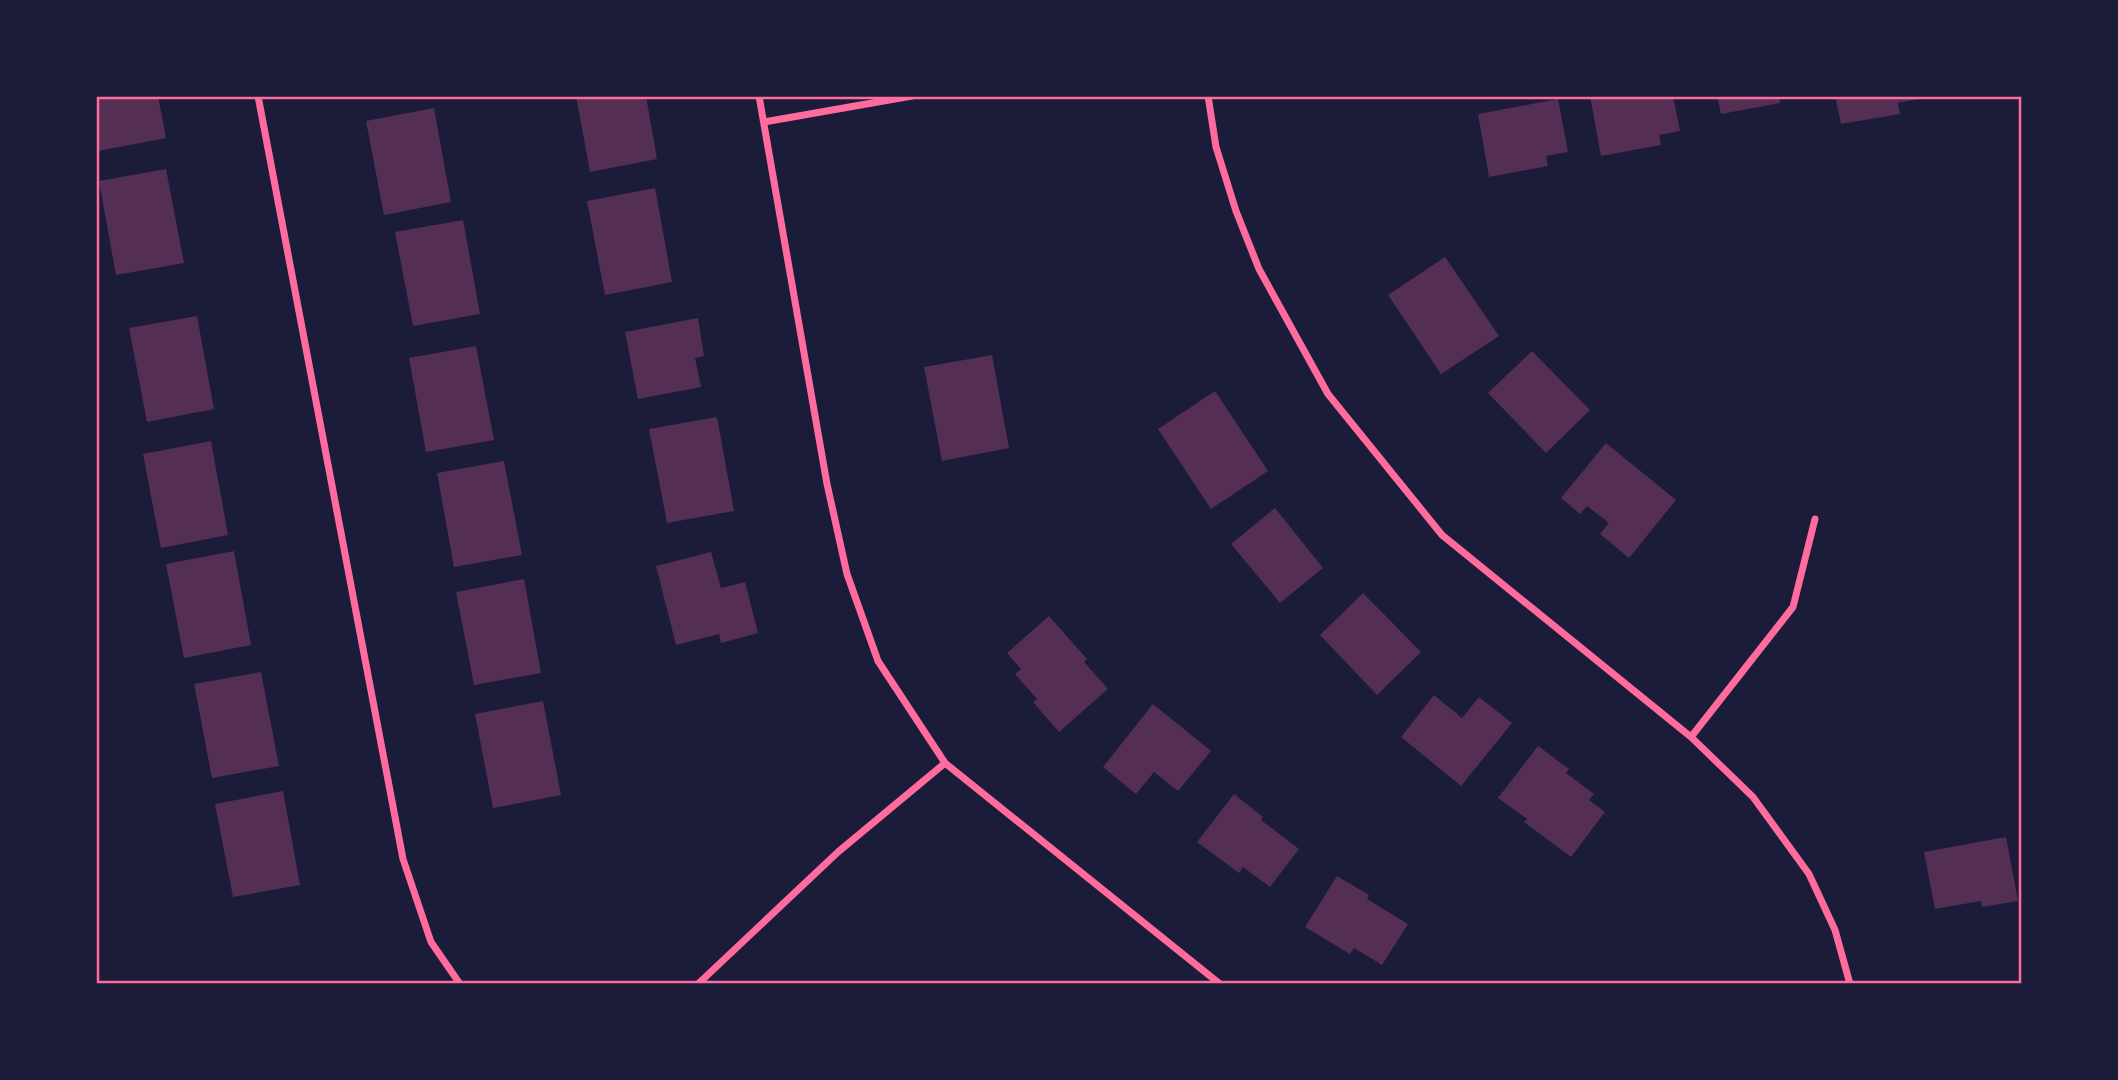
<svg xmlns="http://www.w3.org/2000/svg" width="2118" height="1080" font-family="'Fira Sans Condensed',sans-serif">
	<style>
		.building { fill: #542f53 }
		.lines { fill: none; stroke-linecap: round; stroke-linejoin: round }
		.minor { stroke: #ff6b9d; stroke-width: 7 }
		.neatline { fill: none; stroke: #ff6b9d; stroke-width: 2.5 }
	</style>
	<rect width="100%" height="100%" fill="#1b1b3a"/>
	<!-- building -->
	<path class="building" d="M96 96H158L166 138 98 151Z
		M576 96H646L657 159 590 172Z
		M1590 96H1673L1680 131 1659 135 1661 145 1601 156Z
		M1717 96H1779L1780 103 1721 114Z
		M1835 96H1919V99L1898 103 1900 114 1841 124Z
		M1558 99 1568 152 1546 156 1548 166 1489 177 1478 114Z
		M434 108 451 202 384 215 366 121Z
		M166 169 184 263 116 275 99 181Z
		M655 188 672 282 605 295 587 201Z
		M463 220 480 314 413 326 395 232Z
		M1445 257 1499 336 1441 374 1388 295Z
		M197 316 214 409 147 422 129 328Z
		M698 318 704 356 695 358 701 387 638 399 625 332Z
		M476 346 494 440 426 452 409 358Z
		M1532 351 1590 410 1546 453 1488 393Z
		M992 355 1009 448 942 461 924 367Z
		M1215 391 1268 471 1211 509 1158 429Z
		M717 417 734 511 667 523 649 429Z
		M211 441 228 535 161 548 143 454Z
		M1606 443 1676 500 1629 558 1600 534 1609 523 1587 506 1580 514 1561 498Z
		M504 461 522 555 454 567 437 473Z
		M1275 508 1323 568 1280 603 1231 544Z
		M234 551 251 645 184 658 166 564Z
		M711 552 721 588 745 582 758 633 721 643 719 634 676 645 656 566Z
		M524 579 541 673 474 685 456 592Z
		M1363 593 1421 652 1377 695 1320 635Z
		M1049 616 1087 659 1084 662 1108 689 1059 732 1033 702 1037 699 1015 674 1021 669 1007 653Z
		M261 672 279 766 212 778 194 684Z
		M1434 695 1462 718 1479 697 1512 723 1461 786 1401 737Z
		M543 701 561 795 493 808 475 714Z
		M1153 704 1211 751 1178 791 1154 772 1136 794 1103 767Z
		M1538 746 1569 769 1566 773 1594 794 1589 800 1605 812 1571 857 1524 822 1527 819 1498 798Z
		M283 791 300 885 233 897 215 804Z
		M1234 794 1263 817 1261 820 1299 849 1270 887 1243 867 1239 873 1197 842Z
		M2006 837 2018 901 1982 907 1981 901 1935 909 1924 852Z
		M1337 876 1369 895 1367 899 1408 924 1382 965 1354 948 1350 954 1305 927Z"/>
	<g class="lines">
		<!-- minor -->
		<path class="minor" d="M258 96 403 859 431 942 460 984
			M759 96 827 484 847 574 878 661 945 763 1220 984
			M1208 96 1216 147 1236 211 1259 269 1328 394 1442 535 1691 737 1753 797 1809 874 1835 930 1850 984
			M764 122 912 96
			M1691 737 1793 607 1815 519
			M698 984 838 852 945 763"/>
	</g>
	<!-- border -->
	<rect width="2118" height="1080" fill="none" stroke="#1b1b3a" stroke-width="196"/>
	<rect x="98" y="98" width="1922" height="884" class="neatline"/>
</svg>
